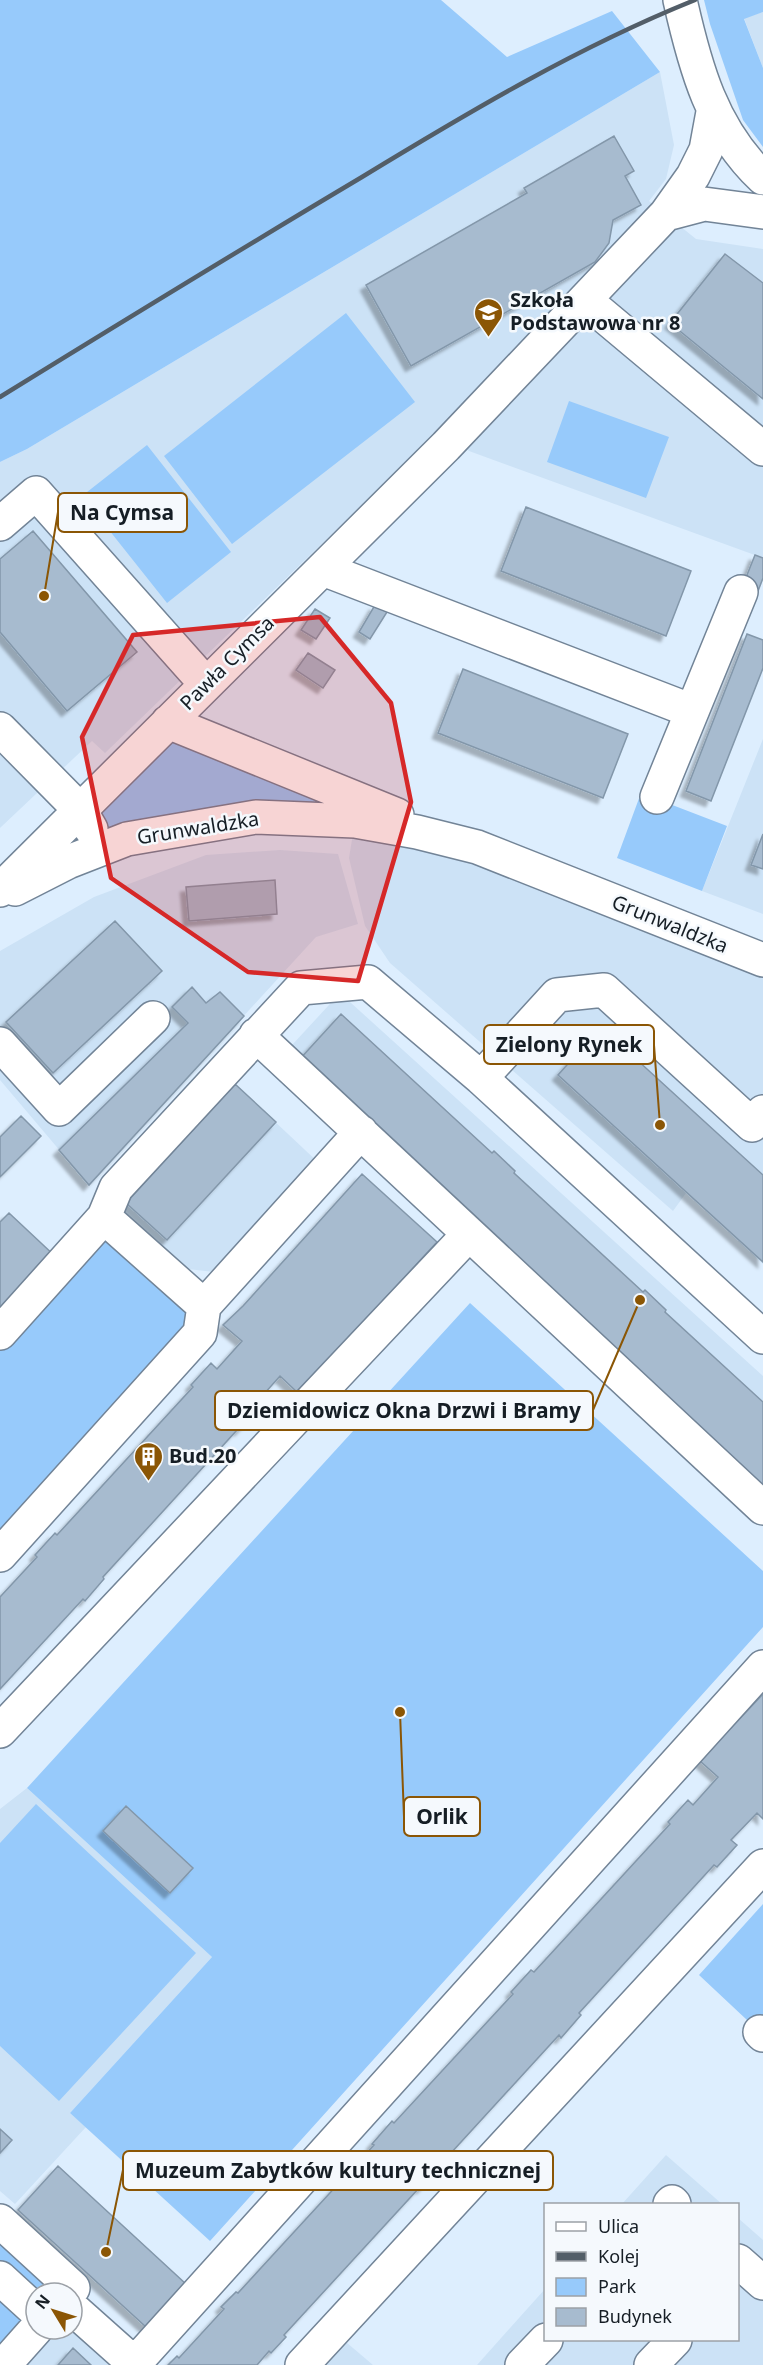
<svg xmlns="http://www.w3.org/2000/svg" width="763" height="2365" font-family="'Noto Sans',sans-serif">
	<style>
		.built { fill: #cce2f6 }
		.green { fill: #97cafb }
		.building { fill: #a7bbcf; stroke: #8397aa; stroke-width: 1.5; filter: url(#shadow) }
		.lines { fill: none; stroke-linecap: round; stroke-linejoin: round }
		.minor-casing { stroke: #728497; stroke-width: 36 }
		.minor { stroke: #fff; stroke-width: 33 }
		.rail { stroke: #535e68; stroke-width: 4.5 }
		.marked { fill: #d62828; fill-opacity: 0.2; stroke: #d62828; stroke-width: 4.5; stroke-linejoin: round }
		.labels { text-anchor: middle; stroke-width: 5; stroke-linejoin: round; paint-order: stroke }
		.poi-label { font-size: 20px; font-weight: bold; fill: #161e25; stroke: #f5f9fd; text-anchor: start }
		.street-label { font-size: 20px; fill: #161e25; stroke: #f5f9fd }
		.leader { fill: none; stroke: #8b5605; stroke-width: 2 }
		.callout-dot { fill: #8b5605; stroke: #f5f9fd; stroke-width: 2 }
		.callout { fill: #f5f9fd; stroke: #8b5605; stroke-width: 2 }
		.callout-label { font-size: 21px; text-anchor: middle; font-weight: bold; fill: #161e25 }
	</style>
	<defs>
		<filter id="shadow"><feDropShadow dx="-5.5" dy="5.5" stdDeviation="1.5" flood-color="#0004"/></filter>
	</defs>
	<rect width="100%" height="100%" fill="#ddeefe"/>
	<!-- built -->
	<path class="built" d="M763 12V68L744 18Z
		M660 72 674 145 666 179 649 201 696 239 763 249V558L469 451 444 426 105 753 92 741 0 828V462L27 449Z
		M763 739V914L702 891Z
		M355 821 763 960V1264L686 1193 673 1211 390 963 365 926 349 858Z
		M280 850 338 854 358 924 316 937 89 1185 0 1080V951L94 897 206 855Z
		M340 993 763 1376V1508L281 1057Z
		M235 1084 321 1165 223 1273 188 1269 120 1210Z
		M27 1788 212 1957 70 2113 86 2127 15 2204 0 2191V1809Z
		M666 2155 722 2204H622Z
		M738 2218 763 2240V2365H477L545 2289 546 2340H738Z
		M36 2329H72L137 2365H4Z
		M333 2331 373 2365H302Z"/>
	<!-- green -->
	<path class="green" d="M0 0H441L507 57 612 11 660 72 27 449 0 462Z
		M704 0H763V12L744 19 763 68V147L743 120 710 24Z
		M346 313 415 402 232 544 164 456Z
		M569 401 669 437 646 498 547 462Z
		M147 445 231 552 167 603 82 496Z
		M168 722 477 847 256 817 0 890Z
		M641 793 727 826 702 891 617 858Z
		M104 1217 204 1306 0 1532V1333Z
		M470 1303 763 1571V1627L210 2241 70 2113 212 1957 27 1788Z
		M36 1804 196 1953 59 2101 0 2046V1843Z
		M763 1904V2035L699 1975Z
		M0 2221 68 2293H36L0 2365Z"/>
	<!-- building -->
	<path class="building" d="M614 136 634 171 625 176 641 205 613 220 609 243 595 262 411 366 366 285 527 193 524 188Z
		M725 254 763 283V399L670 323Z
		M526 507 691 571 666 636 501 571Z
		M33 531 137 652 67 711 0 632V559Z
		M755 555 763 558V578L758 591 743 585Z
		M375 605 387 612 370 639 359 632Z
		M315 609 330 618 316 639 301 630Z
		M747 634 763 640V668L711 801 686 791Z
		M308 653 335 670 323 688 296 670Z
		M463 669 628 734 603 798 438 733Z
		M763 834V869L751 865Z
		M275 880 277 914 189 921 186 887Z
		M115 921 162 971 53 1073 6 1022Z
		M192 987 206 1003 220 992 244 1016 89 1185 59 1150 188 1023 172 1007Z
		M341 1014 492 1153 494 1151 515 1171 514 1173 643 1292 645 1290 666 1310 665 1312 763 1402V1487L299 1060Z
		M601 1027 763 1175V1262L558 1075Z
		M235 1084 276 1122 167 1240 126 1203Z
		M21 1116 41 1136 0 1177V1137Z
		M362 1174 437 1242 298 1393 280 1376 255 1404 261 1408 240 1430 238 1429 103 1577 104 1579 85 1601 83 1599 0 1689V1597L37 1557 35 1555 55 1533 57 1535 193 1387 191 1385 211 1363 217 1369 242 1341 223 1325 243 1306Z
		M9 1213 57 1258 0 1320V1222Z
		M763 1694V1819L757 1813 731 1840 737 1845 717 1867 714 1865 579 2013 581 2015 561 2038 559 2035 440 2165 442 2167 422 2188 420 2187 284 2335 286 2337 271 2353 269 2351 257 2365H168L177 2356 179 2358 224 2309 221 2307 236 2292 238 2293 374 2145 372 2144 392 2121 394 2123 513 1994 511 1992 531 1970 534 1972 670 1824 668 1822 688 1800 693 1805 718 1777 700 1761Z
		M126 1806 193 1868 170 1893 103 1831Z
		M0 2129 12 2140 0 2153Z
		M58 2166 186 2284 146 2327 18 2210Z
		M73 2348 91 2365H58Z"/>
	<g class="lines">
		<defs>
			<path id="minor" d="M680 0C695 67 712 130 763 178
				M666 214 704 204 763 212
				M585 300 763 449
				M0 524 36 493 206 684
				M323 569 692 711
				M168 722 397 815
				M0 729 80 810 91 829
				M657 797 741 592
				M15 889 68 862 127 839 256 817 355 821 417 832 477 847 763 960
				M0 890 446 446 666 214 693 176 706 150 713 112
				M256 1035 763 1508
				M0 1044 59 1109 153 1018
				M481 1078 557 995 604 990 752 1125 763 1112
				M104 1217 204 1306
				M0 1333 104 1217 116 1188 301 988 368 982 481 1078 763 1337
				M0 1555 200 1333 204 1306 361 1132
				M0 1731 469 1234
				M760 2032 763 2035
				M670 2204 672 2202 674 2204
				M0 2221 73 2288 68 2293
				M738 2261 763 2283
				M0 2278 36 2311
				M72 2308 136 2365
				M135 2363 763 1667
				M4 2365 36 2329
				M302 2365 763 1866
				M522 2365 546 2340
				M651 2365 675 2340"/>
		</defs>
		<!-- minor casing -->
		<use href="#minor" class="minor-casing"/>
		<!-- minor -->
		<use href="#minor" class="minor"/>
		<!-- rail -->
		<path class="rail" d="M0 397C120 323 241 249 362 177 469 112 578 47 695 0"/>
	</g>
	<!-- marked area -->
	<path class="marked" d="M320 617 391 703 411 802 358 981 248 972 111 878 82 737 133 635Z"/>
	<!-- icons -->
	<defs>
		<symbol id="school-pin" viewBox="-11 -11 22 30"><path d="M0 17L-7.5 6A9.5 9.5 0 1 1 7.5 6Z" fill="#8b5605" stroke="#f5f9fd"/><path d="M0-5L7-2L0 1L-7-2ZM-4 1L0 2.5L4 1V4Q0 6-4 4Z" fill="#fff"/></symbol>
		<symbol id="building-pin" viewBox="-11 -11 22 30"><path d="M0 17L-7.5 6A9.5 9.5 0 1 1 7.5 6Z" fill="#8b5605" stroke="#f5f9fd"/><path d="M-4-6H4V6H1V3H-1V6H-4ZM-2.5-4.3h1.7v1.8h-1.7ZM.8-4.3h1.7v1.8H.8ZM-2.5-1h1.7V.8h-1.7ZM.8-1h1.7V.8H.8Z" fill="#fff"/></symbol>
	</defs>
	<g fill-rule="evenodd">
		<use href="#school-pin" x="472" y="296" width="33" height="45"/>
		<use href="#building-pin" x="132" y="1440" width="33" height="45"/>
	</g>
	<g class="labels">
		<!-- poi labels -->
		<g class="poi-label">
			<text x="510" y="307">Szkoła<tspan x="510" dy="23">Podstawowa nr 8</tspan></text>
			<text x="169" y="1463">Bud.20</text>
		</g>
		<!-- street labels -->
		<g class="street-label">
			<text transform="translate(227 663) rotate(-45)" y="7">Pawła Cymsa</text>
			<text transform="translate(198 828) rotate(-9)" y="7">Grunwaldzka</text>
			<text transform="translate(670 924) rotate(22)" y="7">Grunwaldzka</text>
		</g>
	</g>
	<!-- callouts -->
	<path class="leader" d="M44 596L58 512M660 1125L654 1045M640 1300L593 1410M400 1712L404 1817M106 2252L123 2170"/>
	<g class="callout-dot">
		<circle cx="44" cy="596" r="6"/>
		<circle cx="660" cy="1125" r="6"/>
		<circle cx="640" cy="1300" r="6"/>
		<circle cx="400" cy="1712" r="6"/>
		<circle cx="106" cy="2252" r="6"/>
	</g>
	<g class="callout">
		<rect x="58" y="493" width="129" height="39" rx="6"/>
		<rect x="484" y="1025" width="170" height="39" rx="6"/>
		<rect x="215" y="1391" width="378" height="39" rx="6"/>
		<rect x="404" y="1797" width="76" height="39" rx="6"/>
		<rect x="123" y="2151" width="430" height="39" rx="6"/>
	</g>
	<g class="callout-label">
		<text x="122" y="520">Na Cymsa</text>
		<text x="569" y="1052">Zielony Rynek</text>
		<text x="404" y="1418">Dziemidowicz Okna Drzwi i Bramy</text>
		<text x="442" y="1824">Orlik</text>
		<text x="338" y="2178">Muzeum Zabytków kultury technicznej</text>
	</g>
	<!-- legend -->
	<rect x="544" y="2203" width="195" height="138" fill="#f5f9fd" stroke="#9ca1a7" stroke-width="1.5"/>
	<rect x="556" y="2222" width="30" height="9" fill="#ffffff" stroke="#9ca1a7" stroke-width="1.5"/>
	<text x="598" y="2233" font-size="18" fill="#161e25">Ulica</text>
	<rect x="556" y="2252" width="30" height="9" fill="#535e68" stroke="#9ca1a7" stroke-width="1.5"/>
	<text x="598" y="2263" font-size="18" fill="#161e25">Kolej</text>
	<rect x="556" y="2278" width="30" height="18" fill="#97cafb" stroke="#9ca1a7" stroke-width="1.5"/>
	<text x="598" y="2293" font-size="18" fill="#161e25">Park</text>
	<rect x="556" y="2308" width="30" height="18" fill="#a7bbcf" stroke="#9ca1a7" stroke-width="1.5"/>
	<text x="598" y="2323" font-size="18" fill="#161e25">Budynek</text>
	<!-- north arrow -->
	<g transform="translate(54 2311) rotate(308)"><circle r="28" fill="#f5f9fd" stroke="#9ca1a7" stroke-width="1.5"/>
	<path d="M0-4.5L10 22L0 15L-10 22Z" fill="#8b5605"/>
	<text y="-9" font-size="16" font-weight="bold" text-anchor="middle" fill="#161e25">N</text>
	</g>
</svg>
